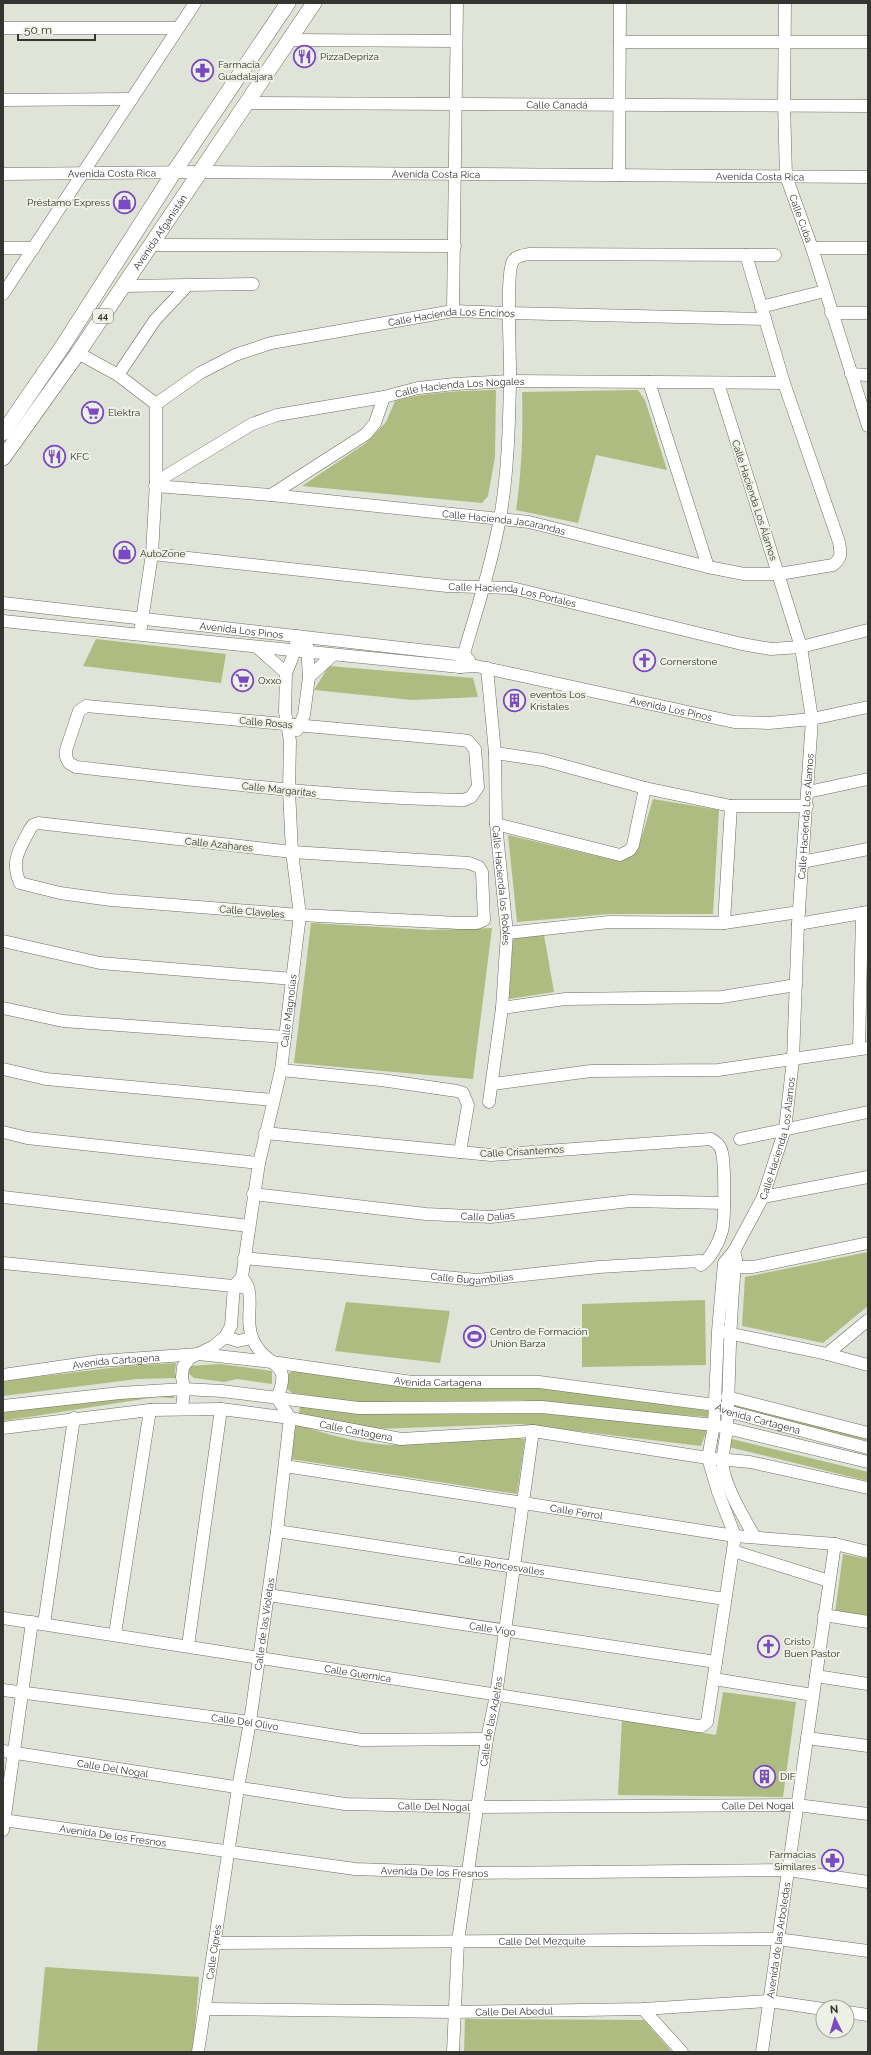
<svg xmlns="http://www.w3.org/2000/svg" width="871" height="2055" font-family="Raleway,sans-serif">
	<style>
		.green { fill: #afbc81 }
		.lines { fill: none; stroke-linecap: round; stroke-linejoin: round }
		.minor-casing { stroke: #6b6e63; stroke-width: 13 }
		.major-casing { stroke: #6b6e63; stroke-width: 16 }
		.minor { stroke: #fff; stroke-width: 12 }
		.major { stroke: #fff; stroke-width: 15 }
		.labels { text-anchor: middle; stroke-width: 4; stroke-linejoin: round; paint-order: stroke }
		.shield { fill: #edf0e4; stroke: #6c6d66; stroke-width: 1 }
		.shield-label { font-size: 9px; font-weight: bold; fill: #343530 }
		.poi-label { font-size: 10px; fill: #343530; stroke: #edf0e4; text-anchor: start }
		.street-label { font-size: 10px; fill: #343530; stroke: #edf0e4 }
	</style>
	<rect width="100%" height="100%" fill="#e0e3d7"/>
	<!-- green -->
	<path class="green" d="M496 390 495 457 488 496 482 503 302 486 366 443 386 422 395 401C428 391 462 391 496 390Z
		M638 390 645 400 667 470 596 455 578 523 516 510C522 470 523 432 522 392Z
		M96 639 226 654 221 683 83 666Z
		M329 666 473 678 478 697 412 700 314 690Z
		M653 799 719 810 713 914H609L517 922 508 835 618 861 628 857 638 849Z
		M311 923 429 930 492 928 473 1079 294 1063Z
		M544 935 554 992 509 999 513 937Z
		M868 1252V1306L823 1343 742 1326 745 1277Z
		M705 1300 706 1365 582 1367V1304Z
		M346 1302 450 1311 440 1363 335 1351Z
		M176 1363 175 1372 177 1378 137 1379 3 1396V1381L126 1366Z
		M220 1364 272 1371V1384L237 1379 224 1382 194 1378 188 1373 190 1366Z
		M296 1370 540 1388 711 1411 708 1417 627 1411 520 1400 364 1403 292 1393 285 1387 289 1373Z
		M176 1390 174 1398 156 1397 3 1421V1405Z
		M731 1401 868 1435V1441L730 1407Z
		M300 1403 540 1411 707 1430 701 1446 519 1424 375 1429 325 1423 299 1414Z
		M295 1423C326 1435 380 1450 412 1443L511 1437 525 1439 517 1494 291 1459Z
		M732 1439 868 1472V1481L729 1447Z
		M843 1554 868 1559V1618L835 1613Z
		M723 1692 796 1702 783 1797 618 1795 622 1720 716 1735Z
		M45 1967 199 1977 193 2052H37Z
		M465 2019 644 2020 672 2052H464Z"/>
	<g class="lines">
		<defs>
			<g id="minor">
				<path id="s1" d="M785 3 784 104 786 176 812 248 868 426"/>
				<path d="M3 28H178"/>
				<path d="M289 40 456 41"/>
				<path d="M620 42H868"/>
				<path d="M3 100 132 99"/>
				<path id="s2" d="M247 103 868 106"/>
				<path id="s3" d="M3 174 199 172 868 177"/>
				<path d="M619 175 620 3"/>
				<path d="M151 245 455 246"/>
				<path d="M3 248H34"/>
				<path d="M812 248H868"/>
				<path d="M123 286 253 284"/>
				<path d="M3 294 195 3"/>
				<path d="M761 307 825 291"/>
				<path d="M453 311 457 3"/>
				<path d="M831 313H868"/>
				<path d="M78 353 118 375 156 404V482L152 554 141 627"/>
				<path d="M851 374 868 375"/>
				<path d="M118 375 155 320 187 286"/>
				<path d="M649 382 708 567"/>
				<path id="s4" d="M156 404 200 373 235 355 271 343 453 311 509 313 765 319"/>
				<path id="s5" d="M156 482 252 424 277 415 384 397 418 388 455 384 510 381 784 383"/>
				<path id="s6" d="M155 486 271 495 529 522 708 567 744 574H779L833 565C842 558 841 553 839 542L784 383 746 255"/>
				<path d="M271 495 366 434 375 423 384 397"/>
				<path id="s7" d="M152 554 447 586 512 588 742 644 771 649 801 647 868 630"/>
				<path id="s8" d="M3 603 464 655 469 660"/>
				<path id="s9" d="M3 621 460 667 476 666 734 722 769 723 812 719 868 707"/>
				<path d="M258 648 286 673"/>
				<path d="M460 667C474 618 491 568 500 518 508 473 509 427 510 382 511 362 505 273 513 261 516 256 523 255 529 254L775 255"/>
				<path id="s10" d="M487 668 495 753 496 824 507 933 502 1008 489 1102"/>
				<path d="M309 677 333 655"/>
				<path d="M86 706 461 740 468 741 475 749 478 787 471 797 464 800C334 798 205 781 76 767L69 763 66 757V750L79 711Z"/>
				<path d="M297 730 304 715 309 677 307 645"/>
				<path d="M495 753 543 760 645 788 731 806H807"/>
				<path d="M808 792 868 779"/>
				<path d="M38 823 292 852 469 863 479 867 482 872 484 920 477 923H459L300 915 111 900 60 893 20 883C10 860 20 849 30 829L33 825Z"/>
				<path d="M496 824 620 855 630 850 633 845 645 788"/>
				<path d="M802 862 868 849"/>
				<path d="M724 923 731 806"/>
				<path d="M798 924 868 912"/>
				<path d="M507 933 609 922 724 923 799 912"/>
				<path d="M3 941 100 963 293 979"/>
				<path d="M3 1008 63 1021 285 1037"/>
				<path d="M502 1008 565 999 722 997 796 985"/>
				<path d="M859 1049 862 913"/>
				<path d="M3 1069 46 1079 273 1100"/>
				<path d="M281 1070 381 1080 457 1091 463 1093 468 1105 460 1152"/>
				<path d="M493 1084 591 1071 718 1070 868 1048"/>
				<path d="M3 1132 27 1138 259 1163"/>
				<path d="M740 1139 868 1112"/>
				<path id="s11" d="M253 1194 426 1214 491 1217 630 1201 724 1203"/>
				<path d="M3 1197 249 1226"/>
				<path d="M763 1197 868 1177"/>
				<path d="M734 1251 736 1259C729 1315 730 1371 727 1427 726 1442 720 1458 724 1473 730 1495 743 1516 754 1536"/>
				<path id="s12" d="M244 1258 477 1280 599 1267 700 1261 701 1265C711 1258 719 1242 722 1231 725 1220 725 1165 722 1153 721 1146 717 1143 711 1139L491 1155 265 1133"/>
				<path d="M3 1263 243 1287"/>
				<path d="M728 1264 741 1267H753L868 1243"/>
				<path d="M723 1332 827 1354 868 1365"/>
				<path d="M225 1337 238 1341 252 1338"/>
				<path d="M827 1354 868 1320"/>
				<path id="s13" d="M3 1375 100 1361 199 1354 272 1362 412 1382H539L715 1405 727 1411 868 1448"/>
				<path d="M727 1397 868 1433"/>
				<path d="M3 1406 120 1393 184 1389 222 1391 359 1408 542 1407 714 1425 868 1462"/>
				<path id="s14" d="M182 1408 184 1389 182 1377 183 1367 190 1358 214 1346 225 1337 231 1326 234 1286 242 1277 259 1163 281 1070 300 915 292 852 289 790 290 741 285 712 286 673 295 651 297 636"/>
				<path id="s15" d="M3 1428 150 1410 221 1409 290 1418 401 1439 533 1431 708 1458 750 1462 868 1488"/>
				<path id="s16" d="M285 1466 735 1536 835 1544 868 1552"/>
				<path id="s17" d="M277 1531 725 1599"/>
				<path d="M733 1551 829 1581"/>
				<path id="s18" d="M268 1595 716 1662"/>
				<path d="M824 1615 868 1622"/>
				<path id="s19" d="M3 1618 698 1726H702L707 1722 735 1536 718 1492 708 1458 714 1425 718 1331 724 1263 734 1251 763 1197 785 1129 793 1060 798 924 812 719 801 647 718 383"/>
				<path d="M44 1624 74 1418"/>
				<path d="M115 1634 150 1410"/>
				<path d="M188 1646 221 1409"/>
				<path d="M816 1676 868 1684"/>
				<path d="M714 1679 813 1695"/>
				<path id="s20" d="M3 1690 250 1722 362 1740 487 1739"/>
				<path d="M807 1738 868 1746"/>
				<path id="s21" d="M3 1751 345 1804 479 1807 797 1805 868 1814"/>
				<path id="s22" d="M3 1820 355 1869 469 1873 788 1870 868 1882"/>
				<path d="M3 1830 32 1622"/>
				<path id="s23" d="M215 1943 777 1939 868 1951"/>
				<path id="s24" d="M205 2009 454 2012 643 2009 769 2001 823 2009"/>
				<path d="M643 2009 682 2052"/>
				<path d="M847 2012 868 2015"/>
				<path id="s25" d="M198 2052 238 1788 250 1722 277 1531 290 1418 277 1398C294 1359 266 1369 253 1340 245 1322 253 1302 248 1287 247 1284 244 1280 242 1277"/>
				<path id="s26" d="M453 2052 458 1941 487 1739 496 1695 533 1431"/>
				<path id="s27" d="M762 2052 835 1544"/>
			</g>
			<g id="major">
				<path d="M3 433 64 344 174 172 288 3"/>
				<path id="s28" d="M3 458 78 353 314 3"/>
			</g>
		</defs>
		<!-- minor casing -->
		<use href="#minor" class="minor-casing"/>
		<!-- major casing -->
		<use href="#major" class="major-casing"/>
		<!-- minor -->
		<use href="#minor" class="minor"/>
		<!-- major -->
		<use href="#major" class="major"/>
	</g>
	<!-- icons -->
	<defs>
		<symbol id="restaurant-ring" viewBox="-11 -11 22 22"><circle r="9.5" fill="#edf0e4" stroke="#7a4ac2" stroke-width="1.5"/><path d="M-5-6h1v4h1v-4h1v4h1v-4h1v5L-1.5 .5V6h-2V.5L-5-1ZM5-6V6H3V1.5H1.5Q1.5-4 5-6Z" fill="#7a4ac2"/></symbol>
		<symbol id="pharmacy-ring" viewBox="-11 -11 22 22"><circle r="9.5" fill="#edf0e4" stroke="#7a4ac2" stroke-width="1.5"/><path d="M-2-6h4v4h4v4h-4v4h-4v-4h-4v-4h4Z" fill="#7a4ac2"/></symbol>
		<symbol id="shop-ring" viewBox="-11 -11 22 22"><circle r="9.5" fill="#edf0e4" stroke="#7a4ac2" stroke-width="1.5"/><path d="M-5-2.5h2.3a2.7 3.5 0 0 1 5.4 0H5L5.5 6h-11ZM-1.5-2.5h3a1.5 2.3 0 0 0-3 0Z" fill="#7a4ac2"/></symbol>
		<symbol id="supermarket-ring" viewBox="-11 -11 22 22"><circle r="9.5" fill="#edf0e4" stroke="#7a4ac2" stroke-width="1.5"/><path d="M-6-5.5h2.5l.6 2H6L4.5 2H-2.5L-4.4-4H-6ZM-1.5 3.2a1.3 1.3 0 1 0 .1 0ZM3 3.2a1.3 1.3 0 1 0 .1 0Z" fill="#7a4ac2"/></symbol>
		<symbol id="church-ring" viewBox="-11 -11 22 22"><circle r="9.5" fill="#edf0e4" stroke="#7a4ac2" stroke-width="1.5"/><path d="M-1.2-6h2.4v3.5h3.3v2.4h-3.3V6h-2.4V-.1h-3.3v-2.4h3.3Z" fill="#7a4ac2"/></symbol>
		<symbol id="building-ring" viewBox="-11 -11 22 22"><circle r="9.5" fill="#edf0e4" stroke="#7a4ac2" stroke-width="1.5"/><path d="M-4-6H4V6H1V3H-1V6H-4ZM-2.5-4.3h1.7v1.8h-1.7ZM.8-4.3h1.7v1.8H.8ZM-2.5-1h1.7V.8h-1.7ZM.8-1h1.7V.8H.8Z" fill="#7a4ac2"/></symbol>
		<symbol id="stadium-ring" viewBox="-11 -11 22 22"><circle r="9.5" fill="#edf0e4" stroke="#7a4ac2" stroke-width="1.5"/><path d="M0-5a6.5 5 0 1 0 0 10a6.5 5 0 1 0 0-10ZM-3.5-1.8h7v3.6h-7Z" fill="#7a4ac2"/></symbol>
	</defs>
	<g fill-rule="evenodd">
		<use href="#restaurant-ring" x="292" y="44" width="25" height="25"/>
		<use href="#pharmacy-ring" x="190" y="58" width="25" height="25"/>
		<use href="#shop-ring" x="112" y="190" width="25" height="25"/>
		<use href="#supermarket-ring" x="80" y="400" width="25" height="25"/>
		<use href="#restaurant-ring" x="42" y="444" width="25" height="25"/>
		<use href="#shop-ring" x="112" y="540" width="25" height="25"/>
		<use href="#church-ring" x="632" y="648" width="25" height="25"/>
		<use href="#supermarket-ring" x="230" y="668" width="25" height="25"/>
		<use href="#building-ring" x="502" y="688" width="25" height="25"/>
		<use href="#stadium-ring" x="462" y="1324" width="25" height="25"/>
		<use href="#church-ring" x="756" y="1634" width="25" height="25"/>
		<use href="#building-ring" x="752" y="1764" width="25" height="25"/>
		<use href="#pharmacy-ring" x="820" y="1848" width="25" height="25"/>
	</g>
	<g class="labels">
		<!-- shield labels -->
		<rect class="shield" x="93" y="309" width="20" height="14" rx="3"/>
		<g class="shield-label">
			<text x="103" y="319">44</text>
		</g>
		<!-- poi labels -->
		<g class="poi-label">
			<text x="320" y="60">PizzaDepriza</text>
			<text x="218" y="68">Farmacia<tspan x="218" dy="12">Guadalajara</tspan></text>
			<text x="110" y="206" text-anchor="end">Préstamo Express</text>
			<text x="108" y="416">Elektra</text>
			<text x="70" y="460">KFC</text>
			<text x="140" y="557">AutoZone</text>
			<text x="660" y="665">Cornerstone</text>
			<text x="258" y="684">Oxxo</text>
			<text x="530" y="698">eventos Los<tspan x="530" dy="12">Kristales</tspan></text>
			<text x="490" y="1335">Centro de Formación<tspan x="490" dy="12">Unión Barza</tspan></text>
			<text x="784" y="1645">Cristo<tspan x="784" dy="12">Buen Pastor</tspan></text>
			<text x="780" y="1780">DIF</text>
			<text x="816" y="1858" text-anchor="end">Farmacias<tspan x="816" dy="12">Similares</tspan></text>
		</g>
		<!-- street labels -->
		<g class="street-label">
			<text dy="4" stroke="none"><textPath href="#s2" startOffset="310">Calle Canadá</textPath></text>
			<text dy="4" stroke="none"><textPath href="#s3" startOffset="109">Avenida Costa Rica</textPath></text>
			<text dy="4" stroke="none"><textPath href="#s3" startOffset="433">Avenida Costa Rica</textPath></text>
			<text dy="4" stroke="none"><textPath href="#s3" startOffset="757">Avenida Costa Rica</textPath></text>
			<text dy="4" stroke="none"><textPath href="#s1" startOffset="218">Calle Cuba</textPath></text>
			<text dy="4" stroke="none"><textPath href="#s28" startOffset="275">Avenida Afganistán</textPath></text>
			<text dy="4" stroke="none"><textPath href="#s4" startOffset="314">Calle Hacienda Los Encinos</textPath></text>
			<text dy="4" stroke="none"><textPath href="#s5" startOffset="324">Calle Hacienda Los Nogales</textPath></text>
			<text transform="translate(755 500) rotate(72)" y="4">Calle Hacienda Los Álamos</text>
			<text dy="4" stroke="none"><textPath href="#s6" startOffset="351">Calle Hacienda Jacarandas</textPath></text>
			<text dy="4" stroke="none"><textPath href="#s7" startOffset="363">Calle Hacienda Los Portales</textPath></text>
			<text dy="4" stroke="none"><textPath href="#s8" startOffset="240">Avenida Los Pinos</textPath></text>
			<text dy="4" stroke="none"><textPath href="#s9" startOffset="675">Avenida Los Pinos</textPath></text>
			<text transform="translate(266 722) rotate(5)" y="4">Calle Rosas</text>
			<text transform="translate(279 789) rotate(6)" y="4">Calle Margaritas</text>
			<text dy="4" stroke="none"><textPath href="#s19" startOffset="1642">Calle Hacienda Los Álamos</textPath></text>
			<text transform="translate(219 844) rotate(6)" y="4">Calle Azahares</text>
			<text dy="4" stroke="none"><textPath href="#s10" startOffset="218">Calle Hacienda los Robles</textPath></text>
			<text transform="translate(252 911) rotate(5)" y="4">Calle Claveles</text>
			<text dy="4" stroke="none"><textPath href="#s14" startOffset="429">Calle Magnolias</textPath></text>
			<text dy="4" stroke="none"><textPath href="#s19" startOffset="1318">Calle Hacienda Los Álamos</textPath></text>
			<text transform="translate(522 1151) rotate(-3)" y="4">Calle Crisantemos</text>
			<text dy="4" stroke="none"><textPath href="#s11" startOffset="236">Calle Dalias</textPath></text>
			<text dy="4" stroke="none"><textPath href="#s12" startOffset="229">Calle Bugambilias</textPath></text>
			<text dy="4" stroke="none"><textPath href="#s13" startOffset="114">Avenida Cartagena</textPath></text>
			<text dy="4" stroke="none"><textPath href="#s13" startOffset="438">Avenida Cartagena</textPath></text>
			<text dy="4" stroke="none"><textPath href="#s13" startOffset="762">Avenida Cartagena</textPath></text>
			<text dy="4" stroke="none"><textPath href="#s15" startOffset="356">Calle Cartagena</textPath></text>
			<text dy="4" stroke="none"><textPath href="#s16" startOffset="295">Calle Ferrol</textPath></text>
			<text dy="4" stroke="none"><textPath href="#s17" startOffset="227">Calle Roncesvalles</textPath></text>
			<text dy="4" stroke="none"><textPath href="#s25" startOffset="433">Calle de las Violetas</textPath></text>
			<text dy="4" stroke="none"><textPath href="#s18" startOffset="227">Calle Vigo</textPath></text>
			<text dy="4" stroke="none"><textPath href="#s19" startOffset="359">Calle Guernica</textPath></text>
			<text dy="4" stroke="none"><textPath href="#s26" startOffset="333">Calle de las Adelfas</textPath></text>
			<text dy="4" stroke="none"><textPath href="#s20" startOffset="244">Calle Del Olivo</textPath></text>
			<text dy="4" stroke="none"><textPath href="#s21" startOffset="111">Calle Del Nogal</textPath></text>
			<text dy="4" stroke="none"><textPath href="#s21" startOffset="759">Calle Del Nogal</textPath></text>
			<text dy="4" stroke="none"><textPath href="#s21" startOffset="435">Calle Del Nogal</textPath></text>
			<text dy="4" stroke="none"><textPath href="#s22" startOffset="111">Avenida De los Fresnos</textPath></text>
			<text dy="4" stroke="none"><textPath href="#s22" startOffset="435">Avenida De los Fresnos</textPath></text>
			<text dy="4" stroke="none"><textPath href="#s23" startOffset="327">Calle Del Mezquite</textPath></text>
			<text dy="4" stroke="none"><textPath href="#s27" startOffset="113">Avenida de las Arboledas</textPath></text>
			<text dy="4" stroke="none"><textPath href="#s25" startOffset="101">Calle Ciprés</textPath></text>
			<text dy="4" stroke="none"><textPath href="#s24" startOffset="309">Calle Del Abedul</textPath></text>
		</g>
	</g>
	<!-- border -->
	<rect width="871" height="2055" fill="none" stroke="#343530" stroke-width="8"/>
	<!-- north arrow -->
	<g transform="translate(835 2019) rotate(355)"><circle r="19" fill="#edf0e4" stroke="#a3a59c"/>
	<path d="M0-3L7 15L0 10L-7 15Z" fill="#7a4ac2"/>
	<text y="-6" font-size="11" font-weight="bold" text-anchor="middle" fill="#343530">N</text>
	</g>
	<!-- scale -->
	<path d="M18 34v6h77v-6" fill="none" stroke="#343530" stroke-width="2"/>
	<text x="24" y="34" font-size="12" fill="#343530" stroke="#edf0e4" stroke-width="3" paint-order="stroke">50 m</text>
</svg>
